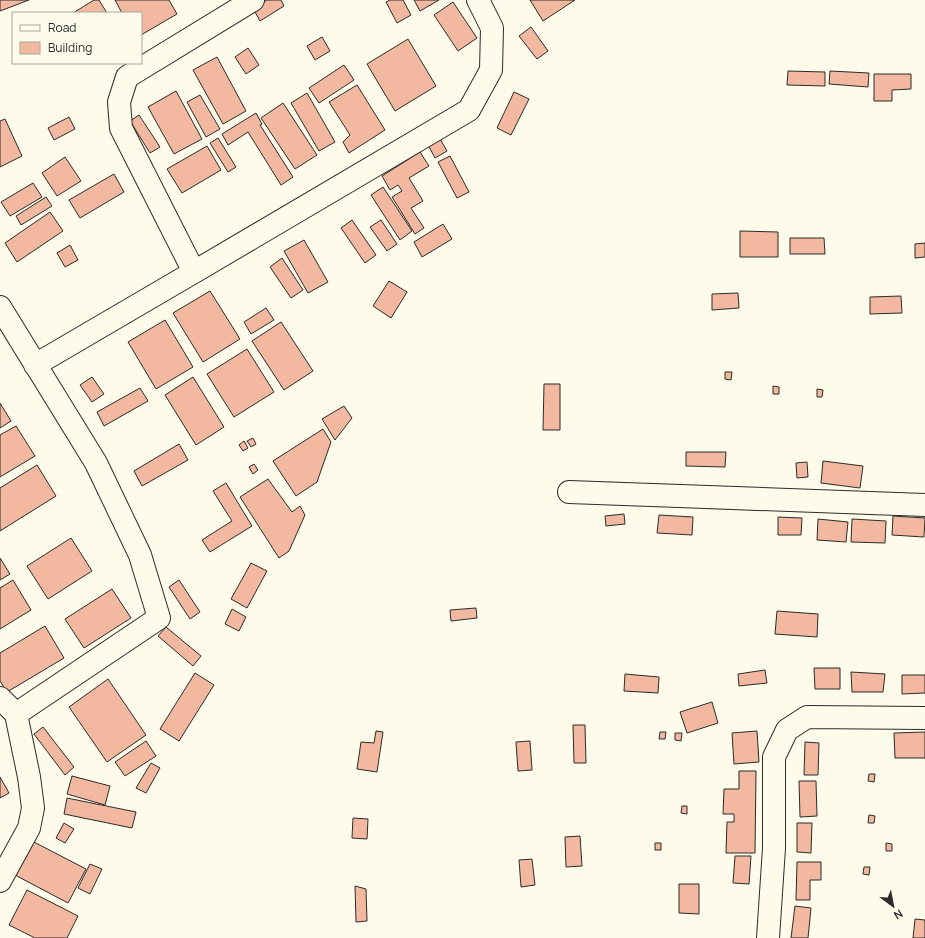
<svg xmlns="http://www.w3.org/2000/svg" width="925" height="938" font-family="Manrope,sans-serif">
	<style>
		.building { fill: #f2b8a0; stroke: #2b2b2b }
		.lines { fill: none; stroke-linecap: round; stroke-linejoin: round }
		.minor-casing { stroke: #2b2b2b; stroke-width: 24 }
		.minor { stroke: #fdfbea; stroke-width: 22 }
	</style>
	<rect width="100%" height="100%" fill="#fdfbea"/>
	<!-- building -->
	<path class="building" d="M0 0H29L0 11Z
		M94 0H99L107 13H73Z
		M115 0H169L177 14 141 35V13H122Z
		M267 0H281L284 6 260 21 253 8Z
		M390 0H403L411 15 397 23 386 2Z
		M414 0H439L420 11Z
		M530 0H575L543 21Z
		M453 2 477 38 458 51 434 15Z
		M531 27 548 51 537 59 519 36Z
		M322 37 330 51 315 60 307 46Z
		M408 39 436 86 395 111 367 64Z
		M248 48 259 65 246 74 235 57Z
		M217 57 246 111 223 124 193 70Z
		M344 65 354 80 319 103 309 88Z
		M788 71 825 72V86L787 85Z
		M830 71 869 73 868 87 829 84Z
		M874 74H911V89L892 90V101H874Z
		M357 85 385 130 349 153 343 142 350 135 329 102Z
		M176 91 202 139 174 154 148 107Z
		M514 92 529 99 511 135 497 128Z
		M307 93 335 142 319 151 291 103Z
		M200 95 220 129 206 137 187 102Z
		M283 103 317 155 295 169 261 118Z
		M256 113 262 124 260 125 293 177 281 185 248 132 228 145 222 134Z
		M139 115 160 147 150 153 130 121Z
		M69 117 75 129 54 140 48 128Z
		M5 119 22 156 0 167V121Z
		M439 137 447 151 435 158 427 143Z
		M218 138 236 167 228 172 210 143Z
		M207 146 221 170 182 193 167 169Z
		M420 152 429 166 409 178 423 201 411 208 424 228 415 234 392 197 402 191 398 185 390 190 382 176Z
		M450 156 469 192 457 198 438 162Z
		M65 157 81 181 57 196 42 173Z
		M114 174 124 192 80 218 69 200Z
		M33 183 42 197 10 216 1 202Z
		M383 187 412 231 400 240 371 195Z
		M46 197 52 206 21 225 16 216Z
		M50 212 63 231 17 262 5 243Z
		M352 220 376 255 365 263 341 228Z
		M381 220 397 244 387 251 370 227Z
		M443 224 452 239 422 257 414 242Z
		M740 231 778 232V257H740Z
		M790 238H824L825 254H790Z
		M304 240 328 282 308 293 284 251Z
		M925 243V257L915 258V244Z
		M70 245 78 260 65 267 57 253Z
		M282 258 303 290 291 298 270 267Z
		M389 281 407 292 391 318 373 306Z
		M210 291 240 339 203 362 173 313Z
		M738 293 739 308 712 310V294Z
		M901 296 902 313 870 314V297Z
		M266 308 274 320 251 334 244 322Z
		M165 320 193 367 156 389 128 342Z
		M281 322 313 371 284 390 252 341Z
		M247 349 274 392 234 417 207 374Z
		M725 372H732L731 380 725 379Z
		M92 377 104 394 92 402 80 385Z
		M193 377 224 427 196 445 165 395Z
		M544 384H560V430H543Z
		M773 386 779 387V394H773Z
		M140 388 148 401 104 426 97 412Z
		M817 389 823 390 822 397H817Z
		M0 403 11 421 0 428Z
		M344 406 352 418 335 440 322 419Z
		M16 426 35 456 0 477V435Z
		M323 429 331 442 317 482 296 496 273 461Z
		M253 438 256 444 251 447 247 441Z
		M244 441 248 448 243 451 239 445Z
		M179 444 188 460 142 486 134 471Z
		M686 452H726L725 467 686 466Z
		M823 461 863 466 860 488 821 483Z
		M807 462 808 477 797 478 796 463Z
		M254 464 258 470 253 474 249 467Z
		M37 465 56 496 0 531V488Z
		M268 479 292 512 300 506 305 515 289 551 279 558 240 497Z
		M226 483 252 526 210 552 202 540 232 521 213 491Z
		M624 514 625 524 606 526 605 516Z
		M659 515 693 517 692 535 657 533Z
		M893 516 925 518 924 537 892 535Z
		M778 517 802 518 801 535H778Z
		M818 519 848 522 846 542 817 540Z
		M852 519 886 521 885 543 851 542Z
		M71 538 92 571 48 599 27 566Z
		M0 558 10 574 0 580Z
		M251 563 267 571 247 608 231 599Z
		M13 580 31 610 0 629V588Z
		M179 580 200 612 190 619 169 587Z
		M112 589 131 618 84 648 65 619Z
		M476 608 477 618 451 621 450 610Z
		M232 609 246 617 239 631 225 624Z
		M777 611 818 614 817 637 775 634Z
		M45 626 64 658 7 692 0 681V653Z
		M166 627 201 656 193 666 158 636Z
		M814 668H840V689H815Z
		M765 670 767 683 739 686 738 674Z
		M851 672 885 674 883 692H852Z
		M195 673 214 685 179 741 160 729Z
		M625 674 659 677 658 693 624 691Z
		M902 675H925V693L902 694Z
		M108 679 146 735 107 762 69 707Z
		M712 702 718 723 687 733 680 712Z
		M573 725H585L586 763H574Z
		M43 727 74 767 65 775 34 734Z
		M376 731 383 732 377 772 357 769 361 742 374 743Z
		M757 731 759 762 734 764 732 733Z
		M660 732H666L665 739H659Z
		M925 732V758H895L894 733Z
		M675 733H682L681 741 675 740Z
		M146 741 156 756 125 776 115 762Z
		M530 741 532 770 518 771 516 742Z
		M805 742 819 743 818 775H804Z
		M151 763 160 768 146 793 136 788Z
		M739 771H756L755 853H726L727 822H734V814H723L724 789H739Z
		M869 774H875L874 782 868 781Z
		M72 776 110 786 105 805 67 794Z
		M0 777 9 793 0 798Z
		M799 781H816L817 816 800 817Z
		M67 798 136 812 132 828 64 814Z
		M682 806H687V814L681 813Z
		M869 815 875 816 874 823H868Z
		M353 818 368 819 367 839 352 838Z
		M64 823 74 829 65 843 56 838Z
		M797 823H812L811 853 797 852Z
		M580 836 582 866 566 867 565 837Z
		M32 841 86 869 68 903 15 875Z
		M655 843H661V850H655Z
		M886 843 892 844V851H886Z
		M735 856H751L749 884 733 883Z
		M532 859 535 885 521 887 519 860Z
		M797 862H821V880H810V900H796Z
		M90 864 102 869 90 894 78 888Z
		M864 867H870L869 875 863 874Z
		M679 884H699V914L679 913Z
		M355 886 366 889 367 921 356 922Z
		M27 890 78 916 67 938H35L9 925Z
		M795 906 811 908 808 938H791Z
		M915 919 925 920V938H913Z"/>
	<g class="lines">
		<defs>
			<path id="minor" d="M194 272 469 110 491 70 492 28 478 0
				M0 307 96 463 140 555 159 618 16 714 0 698
				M35 365 194 272 121 128 119 102 127 77 253 0
				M569 492 925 505
				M0 881 29 828 33 808 29 777 16 714
				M768 938 774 848V757L787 730 807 717 925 718"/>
		</defs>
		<!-- minor casing -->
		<use href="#minor" class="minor-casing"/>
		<!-- minor -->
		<use href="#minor" class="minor"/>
	</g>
	<!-- legend -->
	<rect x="12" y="12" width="130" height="52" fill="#fdfbea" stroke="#a9a89e"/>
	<rect x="20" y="25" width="20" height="6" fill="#fdfbea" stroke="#a9a89e"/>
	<text x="48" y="32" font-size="12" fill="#2b2b2b">Road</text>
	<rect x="20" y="42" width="20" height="12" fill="#f2b8a0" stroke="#a9a89e"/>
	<text x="48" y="52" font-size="12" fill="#2b2b2b">Building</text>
	<!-- north arrow -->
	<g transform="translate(893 906) rotate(148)" stroke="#fdfbea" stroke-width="3" paint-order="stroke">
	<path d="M0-3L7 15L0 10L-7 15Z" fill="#2b2b2b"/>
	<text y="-6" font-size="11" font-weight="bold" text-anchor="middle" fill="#2b2b2b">N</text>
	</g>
</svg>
